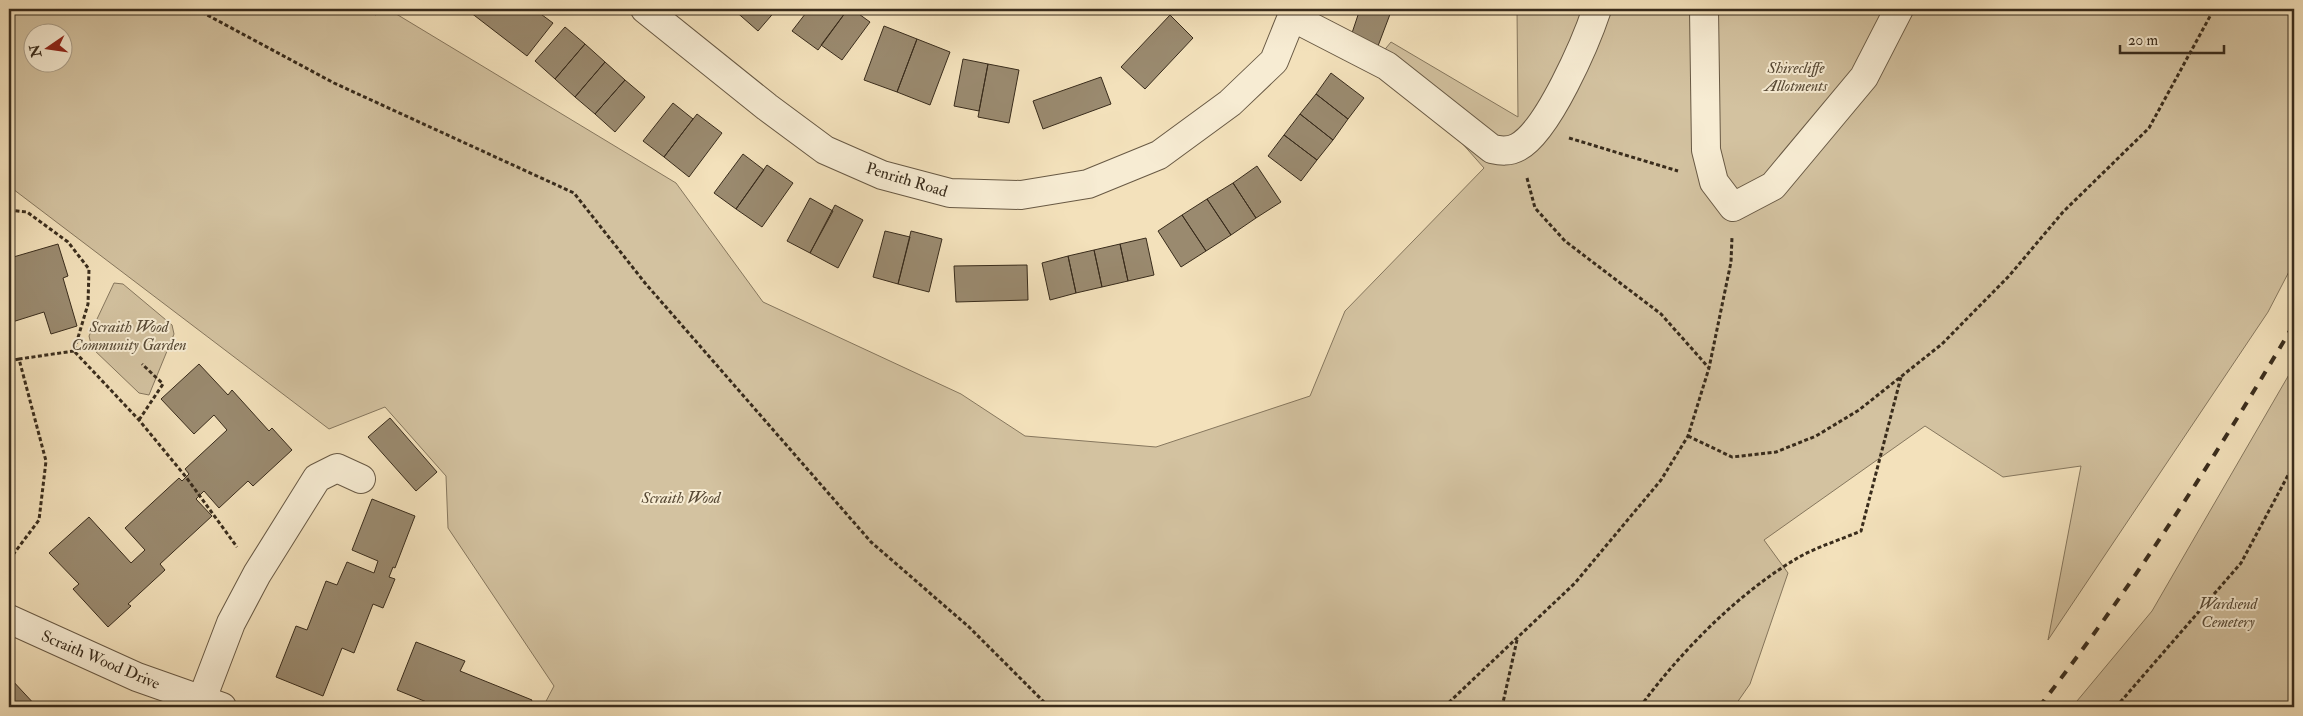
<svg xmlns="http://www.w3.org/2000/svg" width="2303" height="716" font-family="'IM FELL Double Pica',serif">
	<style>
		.green { fill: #d3c2a0; stroke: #86775e; fill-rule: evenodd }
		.building { fill: #9a8a6f; stroke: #392c1c }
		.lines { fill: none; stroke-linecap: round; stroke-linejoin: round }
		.minor-casing { stroke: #685944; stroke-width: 30 }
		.path { stroke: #392c1c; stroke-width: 3; stroke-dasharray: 4 2.5; stroke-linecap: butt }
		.minor { stroke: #f7ecd3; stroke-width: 28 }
		.rail { stroke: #392c1c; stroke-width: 4; stroke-dasharray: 9 9; stroke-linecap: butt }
		.labels { text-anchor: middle; stroke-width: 4; stroke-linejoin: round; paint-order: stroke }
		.park-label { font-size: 16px; font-style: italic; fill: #584a36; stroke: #f7ecd3 }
		.street-label { font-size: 16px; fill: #392c1c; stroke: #f7ecd3 }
	</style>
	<rect width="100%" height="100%" fill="#f3e1bb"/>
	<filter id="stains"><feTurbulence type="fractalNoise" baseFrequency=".004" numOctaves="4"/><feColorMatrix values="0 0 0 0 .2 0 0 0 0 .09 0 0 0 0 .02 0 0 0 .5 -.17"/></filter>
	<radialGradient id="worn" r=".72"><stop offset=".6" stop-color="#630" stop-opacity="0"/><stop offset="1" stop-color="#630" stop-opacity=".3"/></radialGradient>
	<!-- green -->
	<path class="green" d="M9 9H360L376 15 380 9H388L676 183 763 302 961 394 1025 436 1156 447 1310 396 1345 311 1484 168 1382 53 1391 42 1518 117 1517 9H2294V262L2268 312 2048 640 2081 466 2003 477 1925 426 1764 540 1788 573 1750 684 1734 707H543L554 686 448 528 446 476 385 407 329 429 9 186ZM32 32H62V62H32Z
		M114 283 123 284 172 325 174 334 149 395 139 393 92 348 89 336Z
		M2294 366V707H2072L2152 611Z"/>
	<!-- building -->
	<path class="building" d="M466 9H534L553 23 527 56Z
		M733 9H777L758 31Z
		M809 9H848L818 50 792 31Z
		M848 9H852L870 22 842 60 821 45Z
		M1360 9H1392L1378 46 1351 36Z
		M1170 15 1193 38 1145 89 1121 67Z
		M884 26 917 39 897 92 864 80Z
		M565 27 585 44 555 79 535 61Z
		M917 39 950 52 930 105 897 92Z
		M585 44 605 62 575 97 555 79Z
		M963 59 988 64 979 111 954 106Z
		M605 62 625 80 595 114 575 97Z
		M988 64 1019 70 1009 123 978 117Z
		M1331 73 1364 98 1348 119 1316 94Z
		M1101 77 1111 104 1043 129 1033 101Z
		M625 80 645 97 615 132 595 114Z
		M1316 94 1348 119 1333 140 1300 114Z
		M673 103 693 119 664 157 643 141Z
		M697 114 722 133 689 177 664 157Z
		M1300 114 1333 140 1317 160 1284 135Z
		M1284 135 1317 160 1301 181 1268 156Z
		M743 154 764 170 736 209 714 193Z
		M767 165 793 183 762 227 736 209Z
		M1257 166 1281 202 1256 218 1233 183Z
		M1233 183 1256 218 1231 235 1207 199Z
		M810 198 833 211 810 253 787 241Z
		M1207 199 1231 235 1206 251 1182 215Z
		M835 205 863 220 838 268 810 253Z
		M1182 215 1206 251 1181 267 1158 231Z
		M885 231 910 237 898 284 873 277Z
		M911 231 942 239 929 292 898 284Z
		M1146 238 1154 275 1128 281 1120 244Z
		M58 244 68 276 63 278 77 326 51 334 44 312 9 323V267L13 265 10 258Z
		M1120 244 1128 281 1102 287 1094 250Z
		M1094 250 1102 287 1076 293 1068 256Z
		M1068 256 1076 293 1050 300 1042 263Z
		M1027 265 1028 300 956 302 954 266Z
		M199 364 228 395 232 390 269 431 272 428 292 450 253 486 248 481 219 508 204 491 196 499 212 516 160 564 165 570 128 604 131 606 108 627 73 589 79 584 49 553 89 517 131 563 145 550 125 528 179 478 182 481 189 474 185 469 227 430 214 415 194 434 161 399Z
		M390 418 437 472 416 491 368 437Z
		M9 498 14 520 9 521Z
		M372 499 415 516 395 568 393 567 389 577 395 579 383 608 373 604 354 653 342 648 323 696 276 677 296 626 307 630 326 581 337 585 347 562 374 573 378 561 352 550Z
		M416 642 465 661 460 671 532 700 529 707H439L397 690Z
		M11 679 37 707H9V681Z"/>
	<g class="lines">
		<defs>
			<path id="minor" d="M645 9 767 107 825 150 882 175 950 193 1021 195 1088 184 1159 155 1230 103 1274 61 1295 9
				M1704 9 1706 150 1714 182 1733 207 1773 186 1864 77 1899 9
				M1292 17 1387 66 1492 149C1501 151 1509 152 1518 147 1548 131 1586 42 1597 9
				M9 619 137 677 222 707
				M202 699 231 623 257 574 317 478 337 468 361 479"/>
		</defs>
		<!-- minor casing -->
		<use href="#minor" class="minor-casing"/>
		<!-- path -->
		<path class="path" d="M196 9 334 83 574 193 645 283 871 542 969 627 1049 707
			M1569 138 1678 171
			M1527 178 1535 208 1565 241 1661 314 1709 368
			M9 210 27 212 68 242 89 269 88 304 74 351 139 420 186 477 237 547
			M9 361 19 359
			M139 420 163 384 142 364
			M1688 436 1732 457 1776 452 1816 436 1859 410 1942 344 2009 276 2063 212 2149 128 2214 9
			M9 560 39 520 46 461 19 359 74 351
			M110 707 115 702
			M1444 707 1575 583 1661 480 1688 436 1709 368 1731 262 1732 237
			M1502 707 1517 640
			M1640 707C1681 651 1740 591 1801 556 1820 546 1842 539 1861 531L1901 377
			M2116 707 2241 563 2294 464"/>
		<!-- minor -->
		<use href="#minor" class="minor"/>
		<!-- rail -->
		<path class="rail" d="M2039 707C2133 586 2216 456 2294 324"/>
	</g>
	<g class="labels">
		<!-- park labels -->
		<g class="park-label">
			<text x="1796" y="73">Shirecliffe<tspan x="1796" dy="18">Allotments</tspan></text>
			<text x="129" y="332">Scraith Wood<tspan x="129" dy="18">Community Garden</tspan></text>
			<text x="681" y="503">Scraith Wood</text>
			<text x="2228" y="609">Wardsend<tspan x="2228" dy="18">Cemetery</tspan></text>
		</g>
		<!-- street labels -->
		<g class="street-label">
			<text transform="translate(907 179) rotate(17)" y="6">Penrith Road</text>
			<text transform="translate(101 659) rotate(23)" y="6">Scraith Wood Drive</text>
		</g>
	</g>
	<!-- margin -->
	<rect width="2303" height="716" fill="none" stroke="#f3e1bb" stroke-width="30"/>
	<rect x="10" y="10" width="2283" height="696" fill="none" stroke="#392c1c" stroke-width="2.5"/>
	<rect x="15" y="15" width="2273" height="686" fill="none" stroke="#392c1c"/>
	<!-- north arrow -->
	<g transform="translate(48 48) rotate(257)"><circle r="24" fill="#f7ecd3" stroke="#ab9f8a"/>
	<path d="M0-4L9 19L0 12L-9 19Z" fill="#8f2418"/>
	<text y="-8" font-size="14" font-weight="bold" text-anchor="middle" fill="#392c1c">N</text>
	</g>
	<!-- scale -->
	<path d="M2120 45v8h104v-8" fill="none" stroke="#392c1c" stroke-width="2.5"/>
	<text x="2128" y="45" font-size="15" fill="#392c1c" stroke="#f7ecd3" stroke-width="4" paint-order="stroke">20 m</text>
	<rect width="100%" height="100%" filter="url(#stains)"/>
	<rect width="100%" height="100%" fill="url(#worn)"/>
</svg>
